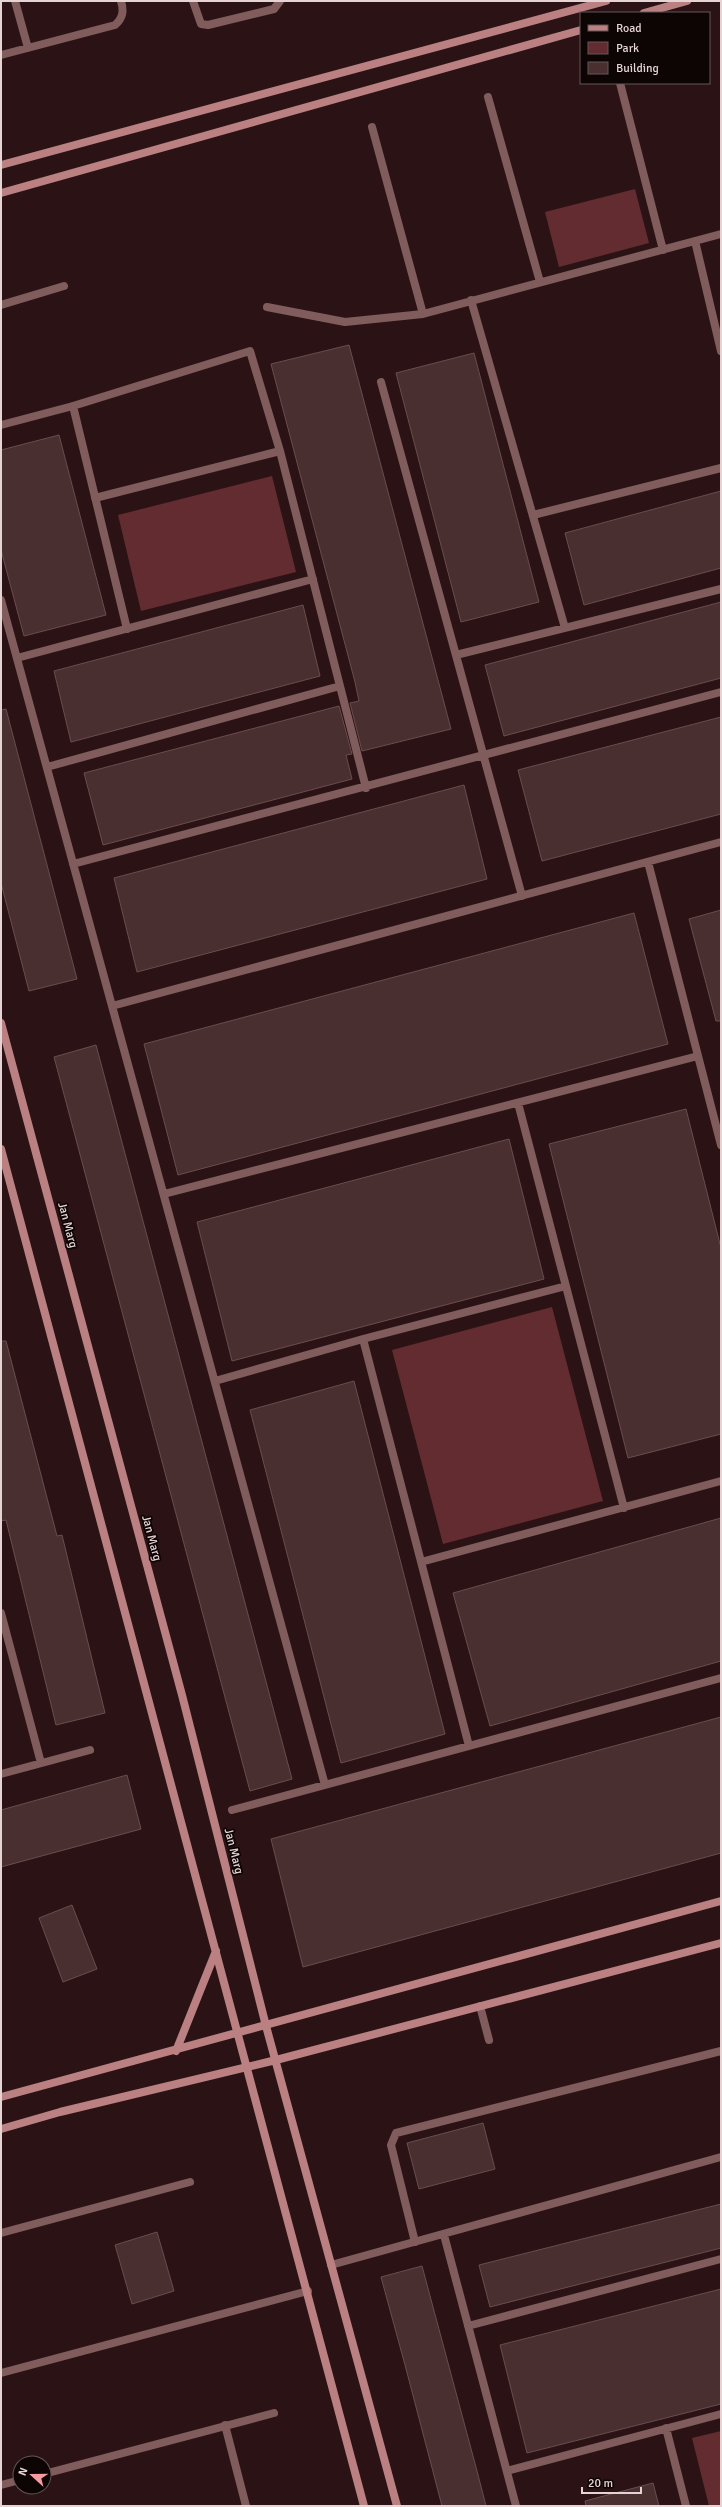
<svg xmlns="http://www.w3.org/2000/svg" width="722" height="2507" font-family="Signika,sans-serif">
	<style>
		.green { fill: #622c30 }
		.building { fill: #4a2f30; stroke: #6a4d4e }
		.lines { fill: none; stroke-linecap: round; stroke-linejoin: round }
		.lane { stroke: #805c5d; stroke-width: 8 }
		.street { stroke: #805c5d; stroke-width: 8 }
		.secondary { stroke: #ba8082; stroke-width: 8 }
		.labels { text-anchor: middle; stroke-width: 3.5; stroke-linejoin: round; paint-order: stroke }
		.street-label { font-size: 12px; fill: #e6d4d5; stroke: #0d0404 }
	</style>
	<rect width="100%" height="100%" fill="#2b1315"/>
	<!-- green -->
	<path class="green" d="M635 189 649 243 559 267 545 212Z
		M272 476 296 572 141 611 118 515Z
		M552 1307 603 1501 443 1544 392 1350Z
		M721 2431V2506H709L692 2438Z"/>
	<!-- building -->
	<path class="building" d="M349 345 451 729 362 751 350 703 359 701 355 682 271 364Z
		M474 353 539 602 461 622 396 373Z
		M59 435 106 615 24 636 1 550V450Z
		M721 491V568L584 605 565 533Z
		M721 602V678L504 736 485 665Z
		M303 605 320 676 71 742 54 671Z
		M339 706 352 754 346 755 352 779 103 845 84 773Z
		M6 709 77 979 29 991 1 883V710Z
		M721 717V814L542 861 518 770Z
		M464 785 487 879 137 972 114 878Z
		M721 910V1021H716L689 919Z
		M634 913 668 1044 178 1175 144 1044Z
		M96 1045 292 1779 250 1791 54 1057Z
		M686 1109 721 1248V1434L628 1458 549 1144Z
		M509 1139 544 1279 232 1361 197 1222Z
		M1 1341H6L57 1536 62 1535 105 1713 56 1725 6 1520 1 1521Z
		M354 1381 445 1734 341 1763 250 1410Z
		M721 1518V1661L490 1726 453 1593Z
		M721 1717V1853L303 1967 271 1839Z
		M127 1775 141 1829 1 1867V1810Z
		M72 1905 97 1969 63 1982 39 1918Z
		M483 2123 495 2169 419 2189 407 2143Z
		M721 2204V2248L490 2307 479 2265Z
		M157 2232 174 2291 132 2304 115 2245Z
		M422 2266 477 2471 486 2506H442L405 2365 381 2277Z
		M721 2289V2404L527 2453 500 2345Z
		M653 2483 659 2506H586L585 2501Z"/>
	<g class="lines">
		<!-- lane -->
		<path class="lane" d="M480 2006 489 2040
			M1 2233 190 2182"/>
		<!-- street -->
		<path class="street" d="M15 1 28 48
			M193 1 201 24 208 25 274 9 280 1
			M1 55 115 25C123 18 124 11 121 1
			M620 83 663 250
			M488 97 540 282
			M372 127 423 314
			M695 241 721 351
			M471 300 565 628
			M1 305 64 286
			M267 307 345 322 423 314 721 234
			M381 382 522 896
			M73 406 127 629
			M1 425 73 406 250 351 280 451 366 788
			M95 498 280 451
			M533 515 721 468
			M1 600 325 1785
			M456 655 721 589
			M17 658 313 579
			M47 767 340 686
			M648 862 721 1145
			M73 864 721 692
			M112 1006 721 842
			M518 1103 624 1508
			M164 1194 698 1056
			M363 1339 469 1746
			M215 1381 363 1339 566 1286
			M421 1562 721 1481
			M1 1613 41 1763
			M1 1774 90 1750
			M232 1810 721 1678
			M444 2235 516 2506
			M415 2242 391 2145 396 2133 721 2051
			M331 2265 721 2157
			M468 2326 721 2259
			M1 2373 308 2291
			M225 2425 246 2506
			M666 2428 686 2506
			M507 2471 721 2414
			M44 2474 274 2413
			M1 2485 20 2480"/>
		<!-- secondary -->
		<path class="secondary" d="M644 13 687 1
			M1 165 606 1
			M1 193 581 30
			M1 1023 182 1695 266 2026 397 2506
			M1 1149 364 2506
			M176 2051 216 1951
			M1 2097 721 1901
			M1 2129 60 2112 276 2060 721 1943"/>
	</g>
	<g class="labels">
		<!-- street labels -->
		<g class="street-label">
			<text transform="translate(68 1225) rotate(75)" y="4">Jan Marg</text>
			<text transform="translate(152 1538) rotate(75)" y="4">Jan Marg</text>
			<text transform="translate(234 1851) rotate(76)" y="4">Jan Marg</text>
		</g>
	</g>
	<!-- border -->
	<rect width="722" height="2507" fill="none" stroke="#e6d4d5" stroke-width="4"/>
	<!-- legend -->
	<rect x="580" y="12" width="130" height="72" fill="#0d0404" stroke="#645758"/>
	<rect x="588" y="25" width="20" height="6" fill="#ba8082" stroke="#645758"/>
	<text x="616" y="32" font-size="12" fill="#e6d4d5">Road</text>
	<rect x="588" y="42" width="20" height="12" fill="#622c30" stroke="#645758"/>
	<text x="616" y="52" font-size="12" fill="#e6d4d5">Park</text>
	<rect x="588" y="62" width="20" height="12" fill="#4a2f30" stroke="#645758"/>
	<text x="616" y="72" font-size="12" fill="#e6d4d5">Building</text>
	<!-- north arrow -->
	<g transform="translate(32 2475) rotate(291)"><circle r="19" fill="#0d0404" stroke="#645758"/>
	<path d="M0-3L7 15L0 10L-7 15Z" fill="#f59b9f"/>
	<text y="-6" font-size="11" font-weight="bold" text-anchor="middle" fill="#e6d4d5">N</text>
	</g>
	<!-- scale -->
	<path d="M582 2487v6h59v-6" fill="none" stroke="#e6d4d5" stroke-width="2"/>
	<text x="588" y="2487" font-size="12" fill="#e6d4d5" stroke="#0d0404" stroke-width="3" paint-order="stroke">20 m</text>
</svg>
